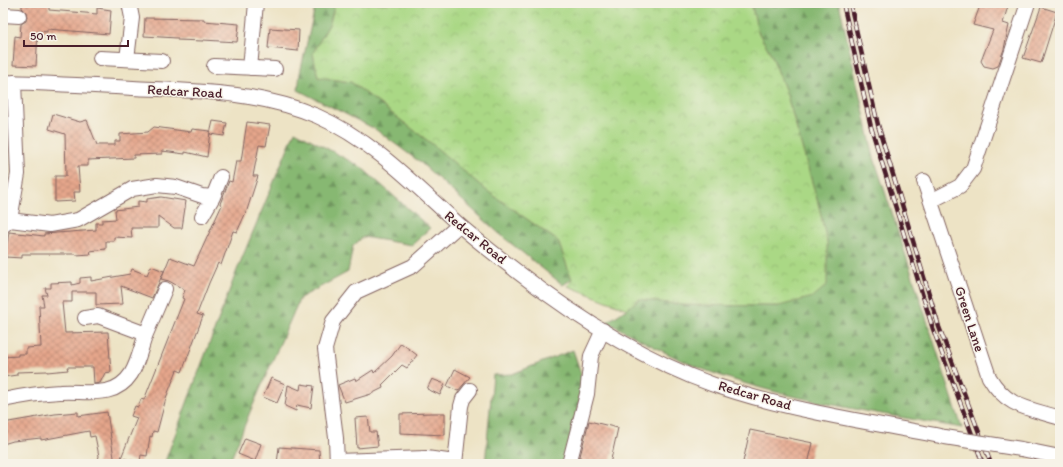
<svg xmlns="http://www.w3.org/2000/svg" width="1063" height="467" font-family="Itim,sans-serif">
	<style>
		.forest { fill: url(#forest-firs); stroke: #686c4e }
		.park { fill: url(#park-crowns); stroke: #7a7c58 }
		.building { fill: url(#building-cross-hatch) }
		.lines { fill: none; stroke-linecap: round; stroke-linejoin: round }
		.minor-casing { stroke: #836461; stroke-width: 16 }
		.minor { stroke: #fff; stroke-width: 14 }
		.rail-casing { stroke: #4a1f2b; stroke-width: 4.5 }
		.rail { stroke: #f7f3e8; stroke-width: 3; stroke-dasharray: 9; stroke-linecap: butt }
		.minor-bridge-casing { stroke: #836461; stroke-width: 16; stroke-linecap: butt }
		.minor-bridge { stroke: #fff; stroke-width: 14 }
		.labels { text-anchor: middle; stroke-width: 3; stroke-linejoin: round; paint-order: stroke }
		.street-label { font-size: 14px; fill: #4a1f2b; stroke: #f7f3e8 }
	</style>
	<defs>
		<pattern id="forest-firs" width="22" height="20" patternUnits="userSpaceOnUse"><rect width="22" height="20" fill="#87b872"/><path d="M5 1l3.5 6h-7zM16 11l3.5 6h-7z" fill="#70955e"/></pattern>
		<pattern id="park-crowns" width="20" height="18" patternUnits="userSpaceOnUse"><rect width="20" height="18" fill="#aad885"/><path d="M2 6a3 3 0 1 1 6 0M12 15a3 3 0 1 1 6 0" fill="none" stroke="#94b973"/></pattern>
		<pattern id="building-cross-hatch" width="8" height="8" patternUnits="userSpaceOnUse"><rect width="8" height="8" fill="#e5a68b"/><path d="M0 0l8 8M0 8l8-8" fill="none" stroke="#bc8772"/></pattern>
	</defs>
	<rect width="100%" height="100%" fill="#f7f3e8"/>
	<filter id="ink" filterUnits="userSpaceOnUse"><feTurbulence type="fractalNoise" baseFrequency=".025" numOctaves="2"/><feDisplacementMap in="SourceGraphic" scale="8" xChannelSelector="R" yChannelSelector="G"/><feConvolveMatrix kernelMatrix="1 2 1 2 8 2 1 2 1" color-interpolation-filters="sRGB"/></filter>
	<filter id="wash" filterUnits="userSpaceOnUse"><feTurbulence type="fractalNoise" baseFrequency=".012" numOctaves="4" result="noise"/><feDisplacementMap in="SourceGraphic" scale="16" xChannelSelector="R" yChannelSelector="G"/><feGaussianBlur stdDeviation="0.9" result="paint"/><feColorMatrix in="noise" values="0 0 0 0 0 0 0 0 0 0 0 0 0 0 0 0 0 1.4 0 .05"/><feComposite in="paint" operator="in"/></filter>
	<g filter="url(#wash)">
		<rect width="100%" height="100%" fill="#ede3c5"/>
		<!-- forest -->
		<path class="forest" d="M316 3H335L330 23 313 53 318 77 351 82 432 144 486 190 558 241 572 279 563 285 503 237 421 163 375 129 298 90 300 73Z
			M751 3H839L874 158 962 428C880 413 796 402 716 374 678 361 643 341 607 322L627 309 639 299 683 305 779 306 827 242 818 203 786 92 771 54 758 32Z
			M295 131 361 167 430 228 412 245 363 237 353 246 348 272 300 298 250 412 229 464H164L237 270Z
			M573 350 584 383 566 464H485L493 375 512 374Z"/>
		<!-- park -->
		<path class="park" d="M335 3H751L758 32 771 54 786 92 818 203 827 242V285L813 297 779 306 683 305 639 299 627 309 568 286 572 279 558 241 486 190 432 144 351 82 318 77 313 53 330 23Z"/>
		<g id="blocks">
			<!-- building -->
			<path class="building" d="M22 3H49V10L97 14V8L111 10 109 34 47 29V32L38 31 36 66 13 65 15 36 20 37 21 24 26 21 27 17 26 12 22 8Z
				M981 3H999L1008 6 1003 23 1009 25 1004 49 998 66 993 68 984 66 981 61 993 30 973 25Z
				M1041 7 1057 12 1041 63 1023 58Z
				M145 18 204 19V21L239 24 237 42 203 40V41L177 40V38L144 36Z
				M270 28 299 30 298 51 268 48Z
				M53 114 80 122 87 120 97 145H115V141H120V134L148 132 154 127 191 132 192 129 210 131 207 157 185 152V154L162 151V154L134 155V158L88 160V166H78L80 192H74L75 201 55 202V176H66L65 134 49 129Z
				M213 121 227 123 224 136 210 134Z
				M247 122 270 125 266 146 259 145 253 176H258L247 210 237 232 233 231 221 265 218 263 209 283 197 314 203 316 182 372 177 370 166 398 157 432 153 431 152 437 150 436 147 456 141 455 140 462 121 458 137 418 131 416 135 406 138 407 141 399 144 400 184 299 182 298 185 290 169 281 161 279 170 257 194 266 222 205 220 204 229 181 232 182 236 161H241Z
				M161 197 186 201 182 228H174L158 216V228H131L132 238 114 237V241H106V249L90 251 91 254 76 255V254H22V258L5 257 9 232 44 236V234L96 230V223H102V220L116 219 115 210 138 207V201L147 202V199Z
				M151 266 164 271 152 298 121 286 123 304 96 305V292H72V302H62L65 333 108 332 111 372 105 373 100 383 94 384 93 367H67L68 370 47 372V371L17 372V375L3 377V357L18 356V354H26V348L41 347 39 306H44L42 295H47L45 288H51V283L72 282V285L80 283V278L91 277V281L130 274 132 269 147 275Z
				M401 343 417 355 407 368 402 365 382 385 383 388 371 394 345 402 338 385 355 378 356 381 373 370 374 373 392 356Z
				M455 369 470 377 458 391 447 386Z
				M271 378 285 384 277 403 263 397Z
				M432 379 445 384 440 395 427 389Z
				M301 384 314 386 311 408 297 405 296 411 285 406 288 385 300 390Z
				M78 412V416L107 412 115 464H97L99 456 95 436 90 437 89 431 41 440V438L13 441 3 444V423L55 414Z
				M431 413H445V435L400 433V414Z
				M368 417 370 432H376L378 446 357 448 355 418Z
				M589 421 618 428 610 464H578Z
				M750 430 813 443 808 464H752L743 462Z
				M245 438 261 444 255 461 238 454Z
				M279 447 319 450 320 464H277Z"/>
		</g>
	</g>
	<g filter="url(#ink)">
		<use href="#blocks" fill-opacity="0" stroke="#836461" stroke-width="1"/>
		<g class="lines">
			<defs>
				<path id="minor" d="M3 15 19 16
					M100 58 162 61
					M127 59 132 18 129 3
					M214 66 275 69
					M250 68 256 3
					M3 82C46 83 90 86 133 88 196 91 258 91 317 116 372 140 414 184 457 223 484 247 514 269 543 291 601 333 667 372 736 392 804 413 875 423 945 437
					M924 181 989 377C1007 408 1029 408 1060 418
					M213 197 221 177
					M931 201 960 186 973 169 1028 3
					M10 220 50 225 78 220 132 189 157 185 176 187 202 196 213 197 202 216
					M3 226 10 220 18 174 14 82
					M146 334 165 289
					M3 400C22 396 41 393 60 392 85 390 114 400 131 374 138 363 141 347 146 334L98 316 85 318
					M1021 449 1060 457
					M337 461 426 458 455 462
					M337 464 336 438 325 349 333 321 356 292 413 266 459 225
					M455 464 461 406 463 399 470 390
					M569 464 587 394 591 356 603 330"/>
			</defs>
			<!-- minor casing -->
			<use href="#minor" class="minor-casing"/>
			<!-- minor -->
			<use href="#minor" class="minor"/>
			<defs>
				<path id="rail" d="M843 3 871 127 933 329 983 464
					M850 3 878 125 939 327 991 464"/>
			</defs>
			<!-- rail casing -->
			<use href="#rail" class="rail-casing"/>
			<!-- rail -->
			<use href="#rail" class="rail"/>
			<defs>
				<path id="minor-bridge" d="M945 437 1021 449"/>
			</defs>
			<!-- minor-bridge casing -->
			<use href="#minor-bridge" class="minor-bridge-casing"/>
			<!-- minor-bridge -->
			<use href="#minor-bridge" class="minor-bridge"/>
		</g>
	</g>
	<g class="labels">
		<!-- street labels -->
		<g class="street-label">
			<text transform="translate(185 91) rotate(3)" y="5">Redcar Road</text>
			<text transform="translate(476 237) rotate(39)" y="5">Redcar Road</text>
			<text transform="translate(970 319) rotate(72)" y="5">Green Lane</text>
			<text transform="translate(755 395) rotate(16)" y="5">Redcar Road</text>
		</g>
	</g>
	<!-- margin -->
	<rect width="1063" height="467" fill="none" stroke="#f7f3e8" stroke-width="16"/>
	<!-- scale -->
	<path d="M24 40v6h104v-6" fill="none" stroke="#4a1f2b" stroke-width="2"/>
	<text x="30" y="40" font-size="12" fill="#4a1f2b" stroke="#f7f3e8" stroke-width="3" paint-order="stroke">50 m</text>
</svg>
